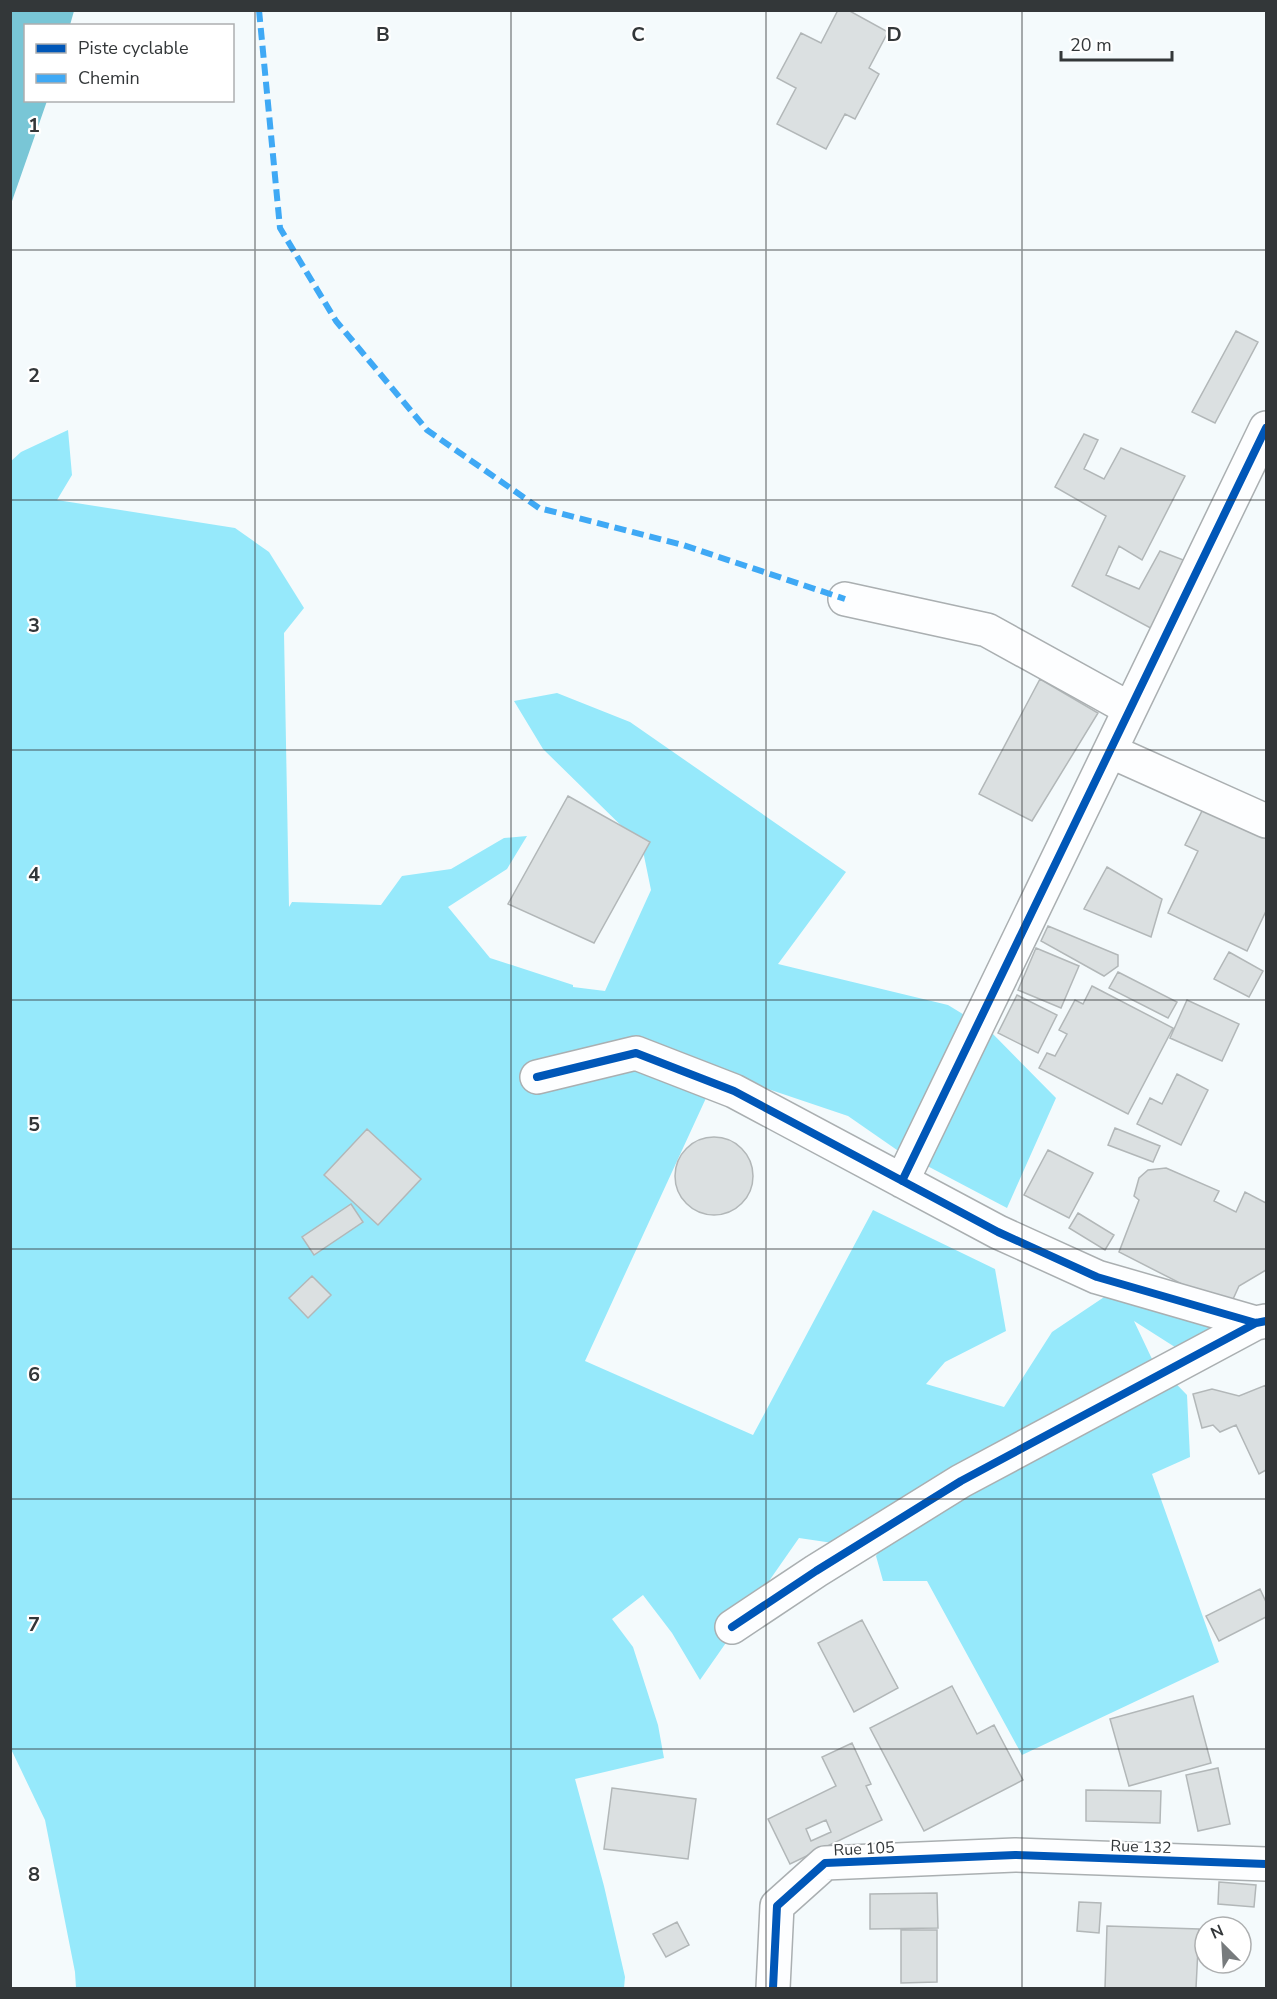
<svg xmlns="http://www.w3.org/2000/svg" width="1277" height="1999" font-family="'Nunito Sans',sans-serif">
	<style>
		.forest { fill: #96e9fb }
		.water { fill: #79c6d6 }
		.building { fill: #dbe0e1; stroke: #b2b7b8; stroke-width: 1.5; fill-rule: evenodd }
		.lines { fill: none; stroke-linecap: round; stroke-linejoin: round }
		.street-casing { stroke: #aaafb1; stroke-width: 36 }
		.street { stroke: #fdfeff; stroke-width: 33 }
		.quiet { stroke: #3fa9f5; stroke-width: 6; stroke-dasharray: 12 6; stroke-linecap: butt }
		.cycleway-casing { stroke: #fff; stroke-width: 11 }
		.cycleway { stroke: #0057b8; stroke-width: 8 }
		.grid { fill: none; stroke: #333739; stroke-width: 1.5; stroke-opacity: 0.55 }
		.labels { text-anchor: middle; stroke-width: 4.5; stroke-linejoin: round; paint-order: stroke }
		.street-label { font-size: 16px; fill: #333739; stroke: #fff }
		.grid-label { font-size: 20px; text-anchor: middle; font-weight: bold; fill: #333739; stroke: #fff; stroke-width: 4.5; stroke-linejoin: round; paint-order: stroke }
	</style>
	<rect width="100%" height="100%" fill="#f4fafc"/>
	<!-- forest -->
	<path class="forest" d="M68 430 72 475 57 500 235 528 269 552 304 608 284 633 289 907 292 902 381 905 402 876 451 869 504 838 527 836 507 869 448 907 490 958 573 985V987L605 991 651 890 642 846 543 749 514 701 557 693 630 722 846 872 778 964 948 1005 989 1030 1056 1098 1007 1208 897 1150 848 1116 718 1072 585 1361 753 1435 873 1210 995 1269 1006 1331 945 1362 926 1384 1004 1407 1052 1332 1140 1273 1258 1337 1189 1356 1134 1321 1152 1359 1187 1395 1190 1457 1152 1474 1219 1662 1022 1755 927 1581H883L876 1556 880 1550 799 1538 700 1680 672 1633 643 1595 612 1619 633 1647 658 1725 664 1758 575 1779 604 1886 625 1977 624 1988H76L75 1972 45 1820 11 1749 10 462 21 452Z"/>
	<!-- water -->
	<path class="water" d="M11 10 74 11 70 25 26 26V100L47 101 11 204Z"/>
	<!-- building -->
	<path class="building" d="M838 10H848L888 32 869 68 879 74 855 119 845 114 826 149 777 124 796 88 777 78 801 33 821 43Z
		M1236 331 1258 342 1215 423 1192 412Z
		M1084 434 1098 440 1084 469 1104 479 1121 448 1185 476 1142 560 1119 546 1106 575 1139 589 1160 551 1199 566 1158 632 1072 586 1106 516 1055 487Z
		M1040 679 1098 713 1032 821 979 794Z
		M568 796 650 842 594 943 508 904Z
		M1205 805 1266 834V911L1247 951 1168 913 1198 851 1185 845Z
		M1107 867 1162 899 1151 937 1084 909Z
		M1048 926 1118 955V966L1104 976 1041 941Z
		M1036 948 1079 966 1061 1008 1018 990Z
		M1229 952 1263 971 1249 997 1214 979Z
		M1118 972 1177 1002 1168 1018 1109 988Z
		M1092 986 1173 1028 1128 1114 1039 1068 1047 1053 1055 1056 1067 1034 1059 1030 1075 1000 1083 1004Z
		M1017 995 1057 1015 1038 1053 998 1033Z
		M1187 1000 1239 1024 1222 1061 1170 1038Z
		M1177 1074 1208 1090 1181 1145 1137 1124 1150 1098 1162 1104Z
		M1115 1128 1160 1146 1153 1162 1108 1145Z
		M367 1129 421 1179 378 1225 324 1175Z
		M675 1176a39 39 0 1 1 78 0a39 39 0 1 1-78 0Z
		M1048 1150 1093 1173 1069 1218 1024 1195Z
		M1166 1168 1219 1191 1214 1201 1236 1212 1245 1192 1266 1203V1270L1239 1286 1229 1308 1119 1252 1139 1200 1134 1196 1139 1178 1148 1170Z
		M351 1204 363 1222 314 1255 302 1237Z
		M1078 1213 1114 1235 1105 1250 1069 1228Z
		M312 1276 331 1295 308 1318 289 1298Z
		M1266 1385V1470L1259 1474 1236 1425 1220 1432 1213 1425 1202 1428 1193 1394 1212 1389 1239 1396Z
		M1260 1589 1266 1602V1617L1219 1641 1206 1616Z
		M862 1620 898 1688 854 1712 818 1643Z
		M952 1686 977 1734 994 1725 1023 1780 924 1831 870 1728Z
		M1193 1696 1211 1763 1129 1786 1110 1719Z
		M852 1743 871 1784 866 1786 882 1820 790 1864 768 1819 836 1786 822 1757ZM826 1820 831 1832 811 1841 806 1829Z
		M1218 1768 1230 1824 1198 1831 1186 1775Z
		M612 1788 696 1799 688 1859 604 1849Z
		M1086 1790 1161 1791 1160 1823 1086 1821Z
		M1219 1882 1256 1885 1254 1907 1218 1904Z
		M937 1893 938 1928 870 1929V1894Z
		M1079 1902 1101 1903 1099 1933 1077 1931Z
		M677 1922 689 1945 666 1957 653 1934Z
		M1107 1926 1199 1929 1196 1988H1105Z
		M901 1930H937V1982L901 1983Z"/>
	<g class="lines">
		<defs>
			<path id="street" d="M845 599 987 630 1130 709
				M1110 751 1266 821
				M537 1077 636 1053 734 1091 998 1232 1097 1277 1256 1323 1266 1321
				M902 1181 1266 428
				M732 1627 816 1571 961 1481 1256 1323
				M773 1988 777 1906 825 1863 1015 1855 1266 1864"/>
		</defs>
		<!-- street casing -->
		<use href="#street" class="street-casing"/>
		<!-- street -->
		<use href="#street" class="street"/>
		<!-- quiet -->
		<path class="quiet" d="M259 10 280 228 336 321 427 430 539 508 683 545 845 599"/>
		<defs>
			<path id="cycleway" d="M537 1077 636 1053 734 1091 998 1232 1097 1277 1256 1323 1266 1321
				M902 1181 1266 428
				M732 1627 816 1571 961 1481 1256 1323
				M773 1988 777 1906 825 1863 1015 1855 1266 1864"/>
		</defs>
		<!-- cycleway casing -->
		<use href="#cycleway" class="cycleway-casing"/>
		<!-- cycleway -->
		<use href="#cycleway" class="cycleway"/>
	</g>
	<!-- grid -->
	<path class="grid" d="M255 10V1988M511 10V1988M766 10V1988M1022 10V1988M10 250H1266M10 500H1266M10 750H1266M10 1000H1266M10 1249H1266M10 1499H1266M10 1749H1266"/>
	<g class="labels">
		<!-- street labels -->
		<g class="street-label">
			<text transform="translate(1141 1846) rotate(2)" y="6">Rue 132</text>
			<text transform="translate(864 1848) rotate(-3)" y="6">Rue 105</text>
		</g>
	</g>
	<g class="grid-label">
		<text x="383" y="41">B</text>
		<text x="638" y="41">C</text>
		<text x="894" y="41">D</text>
		<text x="34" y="132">1</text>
		<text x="34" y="382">2</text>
		<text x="34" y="632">3</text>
		<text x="34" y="881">4</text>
		<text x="34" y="1131">5</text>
		<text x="34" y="1381">6</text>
		<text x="34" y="1631">7</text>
		<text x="34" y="1881">8</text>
	</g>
	<!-- border -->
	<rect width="1277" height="1999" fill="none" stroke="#333739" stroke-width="24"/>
	<!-- legend -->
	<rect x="24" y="24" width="210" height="78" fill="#ffffff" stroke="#adafb0" stroke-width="1.5"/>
	<rect x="36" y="44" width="30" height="9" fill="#0057b8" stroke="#adafb0" stroke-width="1.5"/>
	<text x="78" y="54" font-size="18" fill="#333739">Piste cyclable</text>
	<rect x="36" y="74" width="30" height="9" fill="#3fa9f5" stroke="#adafb0" stroke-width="1.5"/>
	<text x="78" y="84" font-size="18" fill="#333739">Chemin</text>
	<!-- north arrow -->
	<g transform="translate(1223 1945) rotate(336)"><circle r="28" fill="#ffffff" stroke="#adafb0" stroke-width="1.5"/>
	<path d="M0-4.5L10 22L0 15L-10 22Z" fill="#777b7d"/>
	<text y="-9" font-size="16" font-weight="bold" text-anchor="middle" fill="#333739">N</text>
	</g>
	<!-- scale -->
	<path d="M1061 51v9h111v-9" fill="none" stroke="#333739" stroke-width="3"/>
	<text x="1070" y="51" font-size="18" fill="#333739" stroke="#ffffff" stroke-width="4.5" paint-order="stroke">20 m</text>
</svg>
